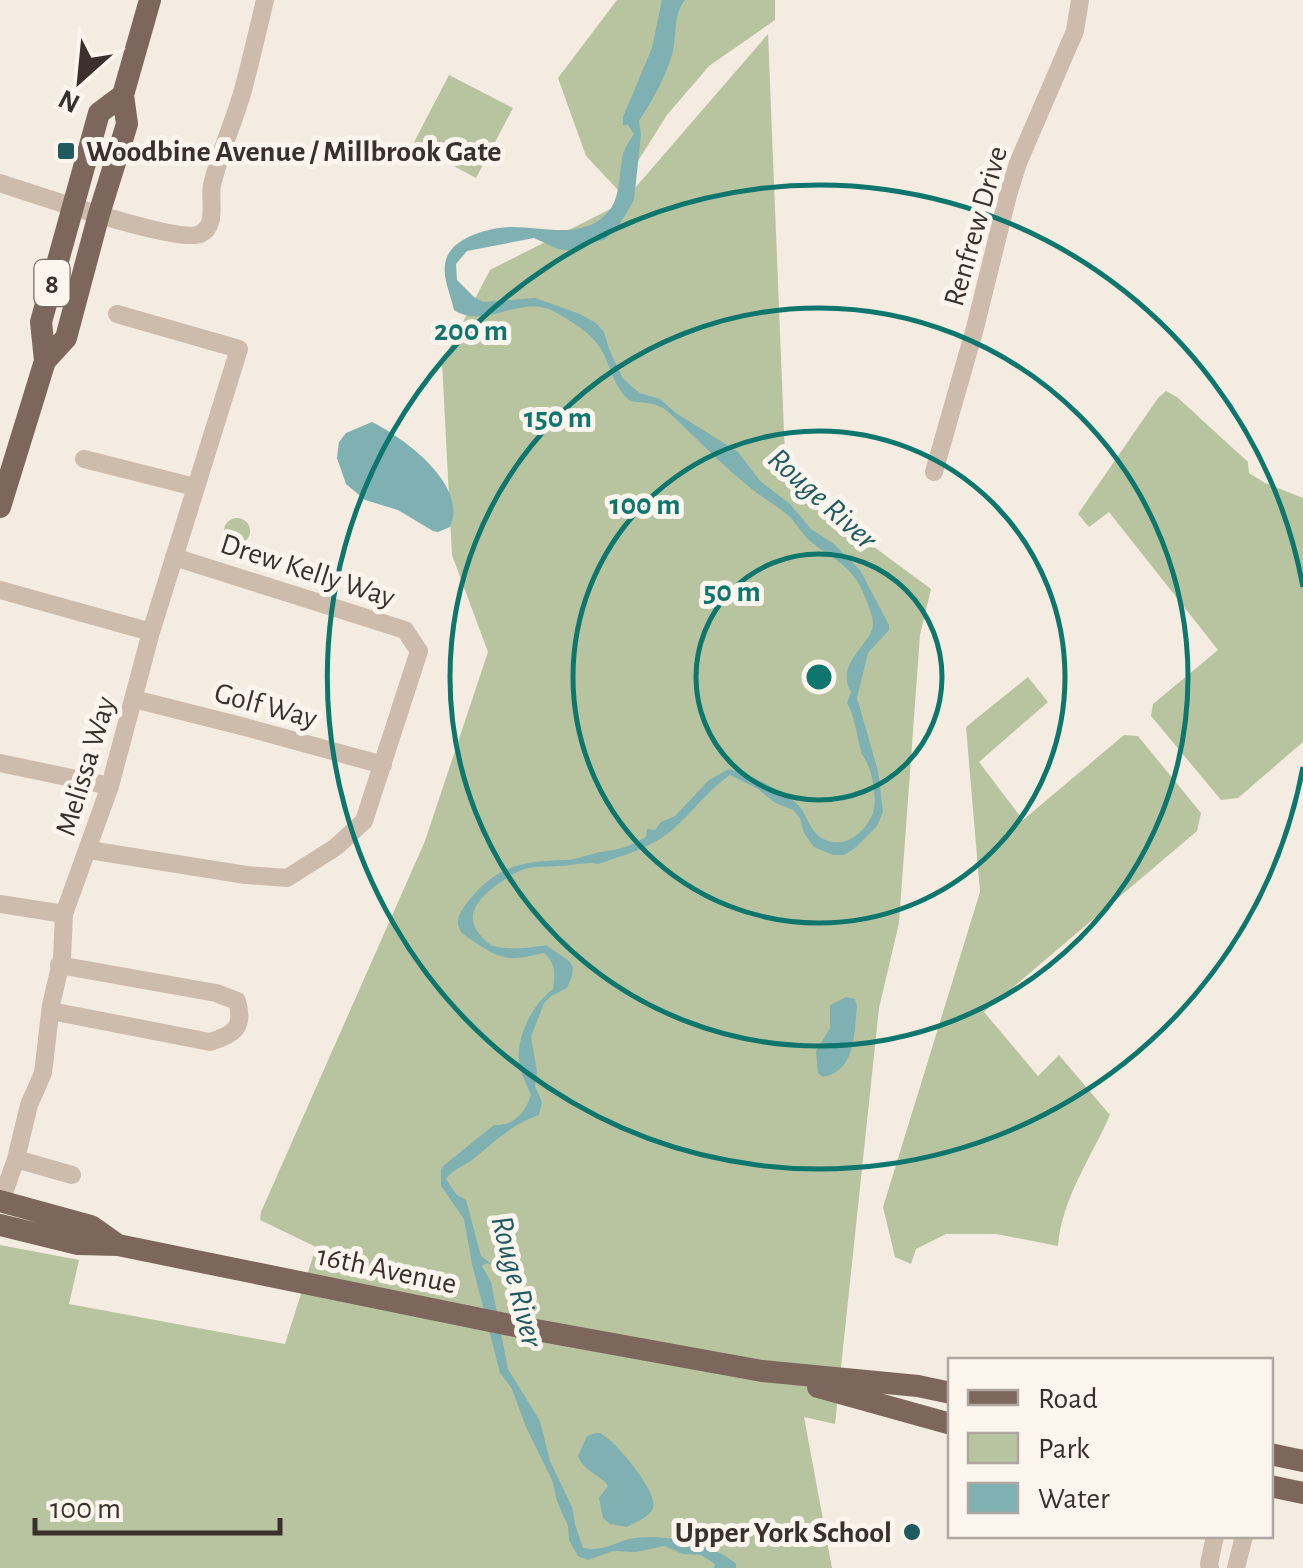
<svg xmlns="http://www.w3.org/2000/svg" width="1303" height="1568" font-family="'Alegreya Sans',sans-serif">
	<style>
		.green { fill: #b8c4a0 }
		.water { fill: #7fb0b2 }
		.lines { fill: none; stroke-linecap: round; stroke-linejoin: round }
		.minor { stroke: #cdbbac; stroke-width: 18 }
		.major { stroke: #7d675c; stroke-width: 22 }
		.ring { fill: none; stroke: #0f766e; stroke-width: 5 }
		.poi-dot { fill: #1f5a5e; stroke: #fbf5ee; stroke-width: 4 }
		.labels { text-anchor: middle; stroke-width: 10; stroke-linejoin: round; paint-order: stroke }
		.shield { fill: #fbf5ee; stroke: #756b66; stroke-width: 2.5 }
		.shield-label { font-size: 28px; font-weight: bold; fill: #3b302b }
		.poi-label { font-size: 30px; font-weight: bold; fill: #3b302b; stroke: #fbf5ee; text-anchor: start }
		.street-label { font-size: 30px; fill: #3b302b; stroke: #fbf5ee }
		.water-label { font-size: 32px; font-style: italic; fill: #1f5a5e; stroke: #fbf5ee }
		.centre { fill: #0f766e; stroke: #fbf5ee; stroke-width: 5 }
		.ring-label { font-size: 30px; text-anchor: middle; font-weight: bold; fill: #0f766e; stroke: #fbf5ee; stroke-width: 10; stroke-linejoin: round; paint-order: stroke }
	</style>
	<rect width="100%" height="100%" fill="#f4ebe1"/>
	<!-- green -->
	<path class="green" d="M617 0H775V20L709 66 667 115 619 191 586 156 558 78Z
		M768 34 786 482 931 589 920 635 899 923 879 1008 835 1424 804 1417 832 1568H0V1245L79 1260 69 1304 285 1344 316 1247 260 1220 261 1212 425 841 488 652 452 555 442 362 490 270 622 203Z
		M449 75 513 108 476 178 413 144Z
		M1166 391 1177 397 1248 462 1249 473 1265 483 1303 498V742L1238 798 1221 800 1151 716 1153 704 1218 650 1109 512 1089 527 1078 514 1158 398Z
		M224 531a13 13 0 1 1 26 0a13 13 0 1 1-26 0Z
		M1028 677 1048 702 979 762 1023 820 1124 735 1138 736 1201 813 1197 831 984 1012 1038 1076 1059 1055 1110 1115C1091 1158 1062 1198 1058 1246L996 1234H946L916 1249 911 1264 895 1257 883 1207 980 892 966 727Z"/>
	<!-- water -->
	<path class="water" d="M662 0H685C673 14 677 37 672 55 665 78 652 101 639 121L641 135 634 200 618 227 604 240 583 243 571 251 558 249 534 238 467 251 456 264 457 280 474 297 483 302 535 298 580 314 596 323 604 332 609 349 622 377 631 386 640 393 660 399 676 413 738 452 760 481 790 504 811 529 834 544 860 570 889 625V630L868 653 857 698 878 771 883 812 877 826 855 848 844 855H833L814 847 804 833 800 818 793 810 774 802 758 789 730 775C707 791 692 813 671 831 651 848 622 856 598 864 586 861 572 866 560 866 550 867 538 866 529 868 519 870 509 876 501 882 482 895 461 914 481 936 486 941 487 943 493 946 505 950 534 948 546 945L569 961 573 967 572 976 567 988 551 996 544 1003 531 1037 537 1072 535 1086 542 1102 539 1115C512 1124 493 1143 472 1160 462 1167 453 1169 446 1179L456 1194 466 1200 481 1256 493 1265 486 1263 482 1266 491 1282 508 1369 540 1421 550 1461 572 1507 575 1524 583 1548C601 1552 612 1544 629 1539 657 1532 715 1543 736 1564V1568H714L715 1564 701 1555 683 1554 664 1546 636 1552 613 1551 588 1560 578 1556 569 1540 568 1526 557 1501 552 1480 526 1427 512 1389 500 1373 472 1264 464 1219 441 1186V1170L443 1166 494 1125C514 1126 525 1113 531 1095 527 1085 521 1074 519 1063 516 1036 532 1005 553 989 555 973 556 964 544 953 508 961 503 961 473 941 466 936 459 933 458 924 457 916 462 910 466 904 495 866 521 861 566 860 576 860 586 855 596 853 619 849 625 849 646 837L647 829 655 830 661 822 675 816 709 780 729 769C747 773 783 791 797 804 805 811 807 821 813 830 833 855 863 839 873 813 877 800 873 773 866 761 860 749 863 760 860 747 856 731 855 718 847 703L851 692C834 663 873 643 873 624 873 614 865 597 861 588 850 565 829 556 811 542 803 535 798 526 791 518 778 506 761 497 748 486 726 468 706 448 686 429 679 422 671 414 663 408 650 400 633 404 628 399 612 385 610 362 599 346 588 331 572 322 557 313 521 292 486 331 454 310 451 296 443 279 445 265 447 238 490 227 513 227 541 227 578 238 602 218 622 203 618 176 623 154 625 147 630 140 634 134L628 125H623V117L652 48Z
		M372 422C404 438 469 485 450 527L438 532 433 531 398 510 365 500 346 484 337 458 339 442 346 433Z
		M846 997 855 999 857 1006C854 1033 856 1071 823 1077L818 1073 816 1051 830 1028V1005Z
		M595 1433C598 1433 601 1433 603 1435 616 1442 659 1493 653 1508 650 1517 635 1522 627 1527L610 1524 603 1518 599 1498 608 1486C599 1473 585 1473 578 1456L587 1436Z"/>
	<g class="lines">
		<!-- minor -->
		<path class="minor" d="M0 183C31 193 178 244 200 234 218 226 209 200 212 185 220 152 234 122 243 90 251 60 258 30 265 0
			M84 459 195 487
			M934 472 975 328 1008 195 1018 163 1075 31 1080 0
			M0 590 151 632
			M134 699 245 727 383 765
			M0 763 110 786
			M89 850 246 875 287 878 336 847 364 821 419 651 405 630 174 557
			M0 904 64 914
			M51 1011 210 1042C233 1035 245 1028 237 1001L216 993 59 965
			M16 1159 72 1175
			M1 1201 16 1159 29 1105 43 1073 51 1005 62 958 64 914 110 786 151 632 239 349 117 314
			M1210 1568 1209 1564 1215 1536
			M1236 1568 1244 1536"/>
		<!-- major -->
		<path class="major" d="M45 361 66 338 99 214 127 124 123 95 150 0
			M0 507 45 361 41 322 99 113 123 95
			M0 1201 91 1226 118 1245
			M0 1225 78 1244 118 1245 525 1328 762 1371 918 1386 951 1393
			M818 1387 951 1424
			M1270 1454 1303 1461
			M1270 1486 1303 1493"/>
	</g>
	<!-- distance rings -->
	<g class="ring">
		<circle cx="819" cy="677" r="123"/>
		<circle cx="819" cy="677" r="246"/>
		<circle cx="819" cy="677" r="369"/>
		<path d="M1303 767A492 492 0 1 1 1303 587"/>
	</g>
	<!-- markers -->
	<g class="poi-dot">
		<rect x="56" y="141" width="20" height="20" rx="5"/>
		<circle cx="912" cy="1532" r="10"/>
	</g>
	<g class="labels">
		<!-- shield labels -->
		<rect class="shield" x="34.5" y="260" width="35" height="46" rx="8"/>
		<g class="shield-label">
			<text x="52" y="293">8</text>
		</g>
		<!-- poi labels -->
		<g class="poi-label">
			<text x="86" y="161">Woodbine Avenue / Millbrook Gate</text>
			<text x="892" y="1542" text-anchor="end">Upper York School</text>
		</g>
		<!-- street labels -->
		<g class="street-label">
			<text transform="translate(975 226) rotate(-74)" y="10">Renfrew Drive</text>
			<text transform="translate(308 570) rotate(18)" y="10">Drew Kelly Way</text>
			<text transform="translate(266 705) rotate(15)" y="10">Golf Way</text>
			<text transform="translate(85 766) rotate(-73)" y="10">Melissa Way</text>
			<text transform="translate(387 1269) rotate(12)" y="10">16th Avenue</text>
		</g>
		<!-- water labels -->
		<g class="water-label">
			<text transform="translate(823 498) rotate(42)" y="11">Rouge River</text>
			<text transform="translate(518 1281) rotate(76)" y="11">Rouge River</text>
		</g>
	</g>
	<circle cx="819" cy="677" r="15" class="centre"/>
	<g class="ring-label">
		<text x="471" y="340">200 m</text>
		<text x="558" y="427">150 m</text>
		<text x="645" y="514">100 m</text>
		<text x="732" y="601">50 m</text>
	</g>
	<!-- legend -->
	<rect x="948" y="1358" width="325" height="180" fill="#fbf5ee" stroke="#aea6a0" stroke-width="2.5"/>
	<rect x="968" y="1390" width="50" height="15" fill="#7d675c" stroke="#aea6a0" stroke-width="2.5"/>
	<text x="1038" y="1408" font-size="30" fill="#3b302b">Road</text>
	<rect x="968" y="1433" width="50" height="30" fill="#b8c4a0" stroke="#aea6a0" stroke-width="2.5"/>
	<text x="1038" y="1458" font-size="30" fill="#3b302b">Park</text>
	<rect x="968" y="1483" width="50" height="30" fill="#7fb0b2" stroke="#aea6a0" stroke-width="2.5"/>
	<text x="1038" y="1508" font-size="30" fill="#3b302b">Water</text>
	<!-- north arrow -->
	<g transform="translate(80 80) rotate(207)" stroke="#fbf5ee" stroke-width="8" paint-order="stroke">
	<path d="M0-8L18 38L0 25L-18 38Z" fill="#3b302b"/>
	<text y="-15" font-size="28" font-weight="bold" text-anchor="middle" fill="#3b302b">N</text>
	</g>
	<!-- scale -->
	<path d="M35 1518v15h245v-15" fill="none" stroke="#3b302b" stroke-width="5"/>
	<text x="50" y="1518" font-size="30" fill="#3b302b" stroke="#fbf5ee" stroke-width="8" paint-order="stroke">100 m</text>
</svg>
